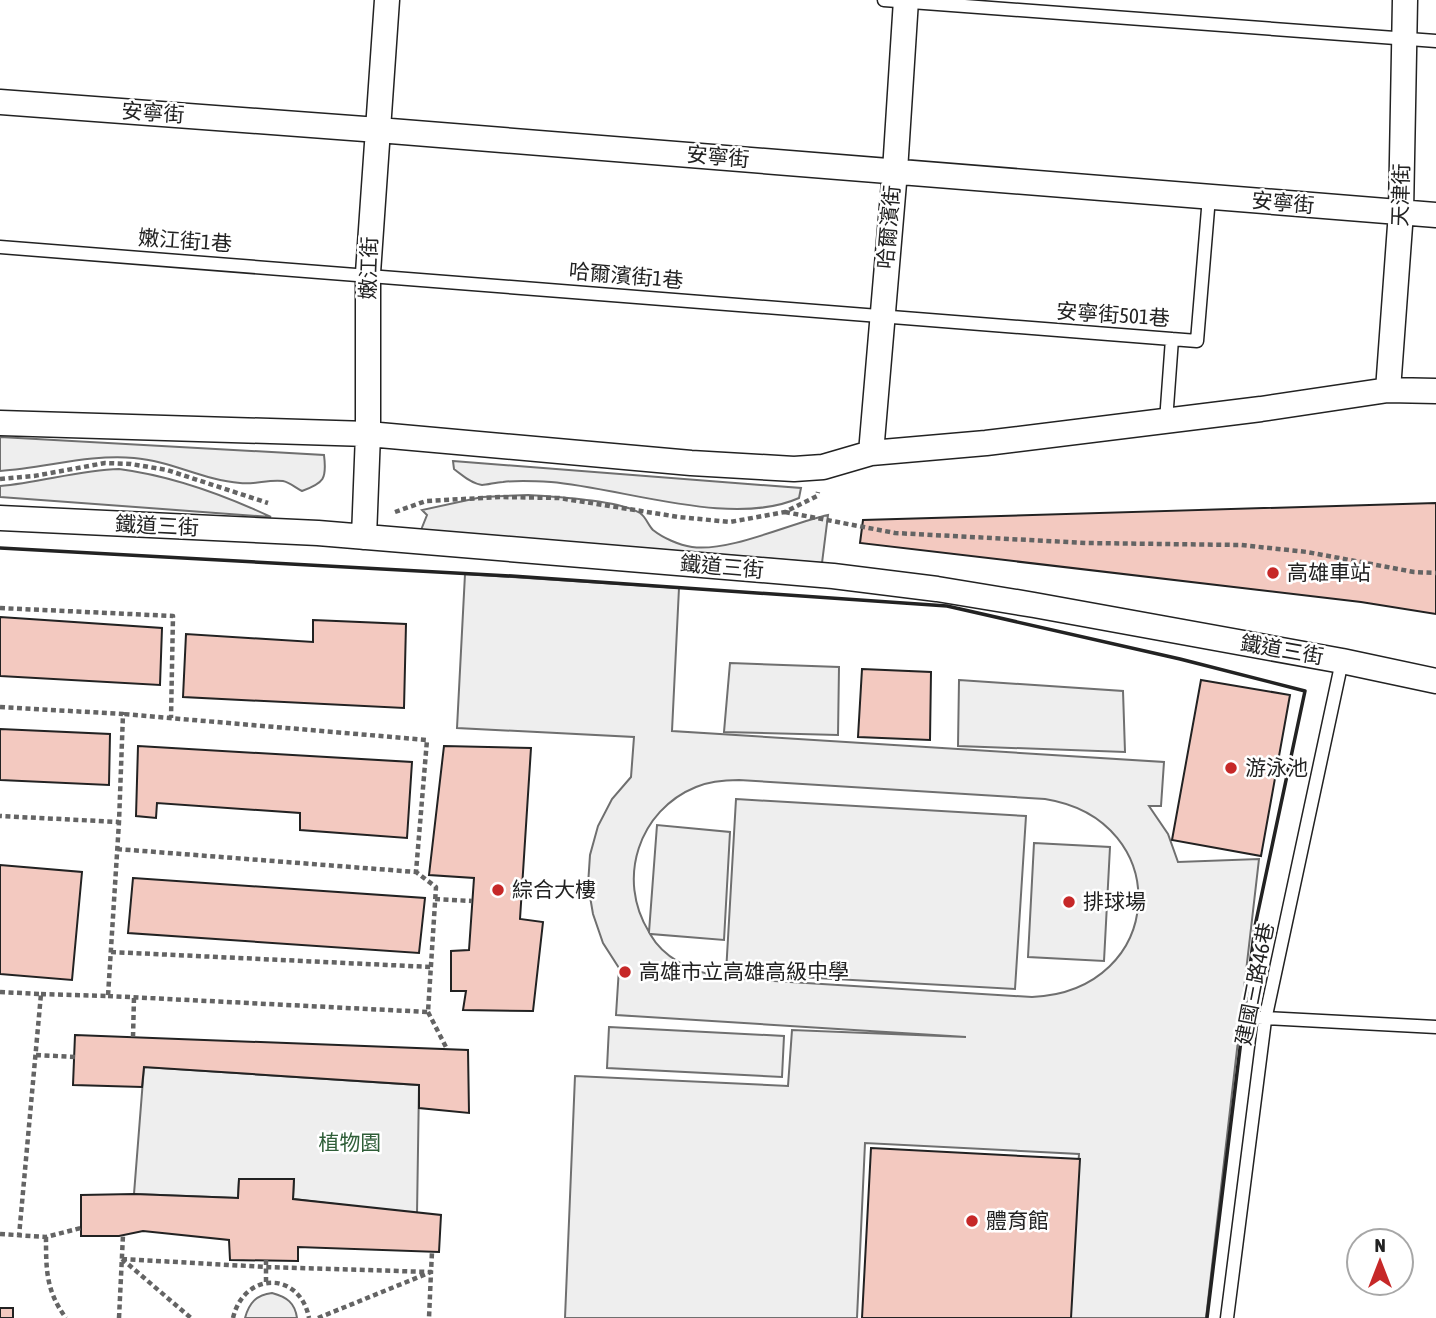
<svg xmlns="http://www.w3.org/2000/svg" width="1436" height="1318" font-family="'Asap Condensed','Noto Sans TC',sans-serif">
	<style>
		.green { fill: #eee; stroke: #6f6f6f; stroke-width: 2; fill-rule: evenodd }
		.building { fill: #f3c9c0; stroke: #222; stroke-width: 2 }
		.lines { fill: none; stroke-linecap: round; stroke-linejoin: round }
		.lane-casing { stroke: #222; stroke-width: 15 }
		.street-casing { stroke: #222; stroke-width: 27 }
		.path { stroke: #646464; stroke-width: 4.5; stroke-dasharray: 5 3.5; stroke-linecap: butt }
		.lane { stroke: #fff; stroke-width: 12 }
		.street { stroke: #fff; stroke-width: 24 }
		.wall { stroke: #222; stroke-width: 3.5 }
		.poi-dot { fill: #c62828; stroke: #fff; stroke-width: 2.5 }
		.labels { text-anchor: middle; stroke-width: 5; stroke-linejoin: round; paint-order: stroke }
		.street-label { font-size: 21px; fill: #222; stroke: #fff }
		.poi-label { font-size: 21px; fill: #222; stroke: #fff; text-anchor: start }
		.park-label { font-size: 21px; fill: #2f5e38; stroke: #fff }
	</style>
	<rect width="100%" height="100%" fill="#fff"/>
	<!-- green -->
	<path class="green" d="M0 437 324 455C327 479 324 483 302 491 296 488 289 482 283 481 269 479 254 485 240 483 203 480 171 461 134 458 88 454 46 468 0 471Z
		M453 461 801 488 799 498C732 528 623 488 551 482 536 481 518 480 503 482 496 482 488 485 482 485 472 484 462 475 454 469Z
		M119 469C173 476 222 494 271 517L0 497V486C40 483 78 470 119 469Z
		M528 495C556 497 617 500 640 513 646 517 648 525 653 530 663 538 679 545 692 547 730 552 788 524 828 515L822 563 421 530 427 515 422 510 482 497Z
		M465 574 679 588 672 731 1164 762 1161 806H1149L1168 834 1178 862 1259 859 1206 1318H1067L1079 1154 865 1143 857 1318H565L575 1076 788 1086 792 1030 966 1037 616 1015 619 968 603 943 593 914 588 885 590 855 598 826 612 799 631 777 634 737 457 728ZM739 780 1045 799C1176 820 1167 991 1032 997L726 978C697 973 666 962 650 934L724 940 730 832 657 825 649 932C616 879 639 810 696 787 710 781 724 780 739 780Z
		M730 663 839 667 838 735 724 732Z
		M959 680 1123 691 1125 752 958 746Z
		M736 799 1026 816 1015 989 726 973Z
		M1034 843 1110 847 1104 961 1028 957Z
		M609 1027 784 1036 782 1077 607 1068Z
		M144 1067 419 1085 417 1214 293 1199 294 1179H239L238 1198 134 1194Z
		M272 1293C287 1297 295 1303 297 1318H245C249 1303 256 1295 272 1293Z"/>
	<!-- building -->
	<path class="building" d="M1436 503V614L1361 602 860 543 863 520Z
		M0 617 162 628 160 685 0 676Z
		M313 620 406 624 404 708 183 697 186 634 313 642Z
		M862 669 931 672 930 740 858 737Z
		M1201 680 1290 695 1261 856 1172 840Z
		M0 729 110 734 109 785 0 780Z
		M138 746 412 762 407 838 300 830V813L157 803 156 818 136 816Z
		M444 746 531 748 520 919 543 922 533 1011 463 1010 466 991H451V951L469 950 474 878 429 875Z
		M0 865 82 872 72 980 0 974Z
		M133 878 425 898 419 953 128 933Z
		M75 1035 468 1050 469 1113 419 1108V1085L144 1067 142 1087 73 1085Z
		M871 1148 1080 1159 1071 1318H862Z
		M239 1179H294L293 1199 441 1215 439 1252 298 1247V1261L230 1260 229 1240 143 1231 119 1236H81V1195L134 1194 238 1198Z
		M0 1308H13V1318H0Z"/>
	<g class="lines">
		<defs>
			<path id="lane" d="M884 0 1436 41
				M0 247C399 276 798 312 1197 341L1209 197
				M1166 421 1172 339
				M1245 1017 1436 1027
				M1227 1318 1265 1020 1342 661"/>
			<path id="street" d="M0 102 378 130 1436 215
				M1388 390 1401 212 1405 0
				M0 423 368 434 691 463 794 469 823 467 871 453 986 443 1261 409 1388 390 1436 391
				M871 453 895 171 906 0
				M0 518 318 533 833 576 937 589 1034 605 1342 661 1436 681
				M364 537 368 434V273L387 0"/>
		</defs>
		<!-- lane casing -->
		<use href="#lane" class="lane-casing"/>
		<!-- street casing -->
		<use href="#street" class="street-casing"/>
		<!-- path -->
		<path class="path" d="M0 479 34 476 105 463 131 464 167 470 268 503
			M395 512 426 501 501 497 559 498 679 517 730 522 785 512 817 496 818 492
			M785 512 895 533 1086 543 1241 545 1307 552 1414 572 1436 573
			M0 608 173 616 171 718
			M0 707 123 714 119 822 0 816
			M117 849 416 872 427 740 123 714
			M435 899 472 901
			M111 952 431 967
			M0 992 41 994 19 1236
			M41 994 108 996 119 822
			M108 996 428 1012 436 887 416 872
			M428 1012 447 1049
			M133 1037 134 997
			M36 1055 75 1057
			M0 1234 46 1237 81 1228
			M46 1237C46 1270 46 1291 66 1318
			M122 1259 266 1267 431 1272 432 1252
			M122 1259 191 1318
			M266 1260V1284
			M119 1318 123 1235
			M233 1318C244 1271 300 1271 309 1318
			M318 1318 431 1272 429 1318"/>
		<!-- lane -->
		<use href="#lane" class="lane"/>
		<!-- street -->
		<use href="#street" class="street"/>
		<!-- wall -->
		<path class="wall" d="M0 548 512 576 947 606 1180 659 1305 691 1255 926 1207 1318"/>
	</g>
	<!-- markers -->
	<g class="poi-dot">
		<circle cx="1273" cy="573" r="7"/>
		<circle cx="1231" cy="768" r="7"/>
		<circle cx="498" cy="890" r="7"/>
		<circle cx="1069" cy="902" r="7"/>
		<circle cx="625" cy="972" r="7"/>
		<circle cx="972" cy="1221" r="7"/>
	</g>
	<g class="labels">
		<!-- street labels -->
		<g class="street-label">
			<text transform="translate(153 113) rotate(4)" y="7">安寧街</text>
			<text transform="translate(718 157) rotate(5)" y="7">安寧街</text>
			<text transform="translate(1401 195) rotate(-88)" y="7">天津街</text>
			<text transform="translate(1283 203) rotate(5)" y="7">安寧街</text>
			<text transform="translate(889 227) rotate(-85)" y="7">哈爾濱街</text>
			<text transform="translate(185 241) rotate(4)" y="7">嫩江街1巷</text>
			<text transform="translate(369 268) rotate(-88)" y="7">嫩江街</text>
			<text transform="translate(626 276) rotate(5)" y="7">哈爾濱街1巷</text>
			<text transform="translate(1113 315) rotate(4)" y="7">安寧街501巷</text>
			<text transform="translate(157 526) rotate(3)" y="7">鐵道三街</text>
			<text transform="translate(722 567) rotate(5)" y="7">鐵道三街</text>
			<text transform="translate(1282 650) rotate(10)" y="7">鐵道三街</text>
			<text transform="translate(1255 984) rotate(-79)" y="7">建國三路46巷</text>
		</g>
		<!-- poi labels -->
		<g class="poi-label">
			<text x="1287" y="580">高雄車站</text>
			<text x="1245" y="775">游泳池</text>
			<text x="512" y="897">綜合大樓</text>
			<text x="1083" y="909">排球場</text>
			<text x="639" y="979">高雄市立高雄高級中學</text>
			<text x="986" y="1228">體育館</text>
		</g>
		<!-- park labels -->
		<g class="park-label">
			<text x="350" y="1150">植物園</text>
		</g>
	</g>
	<!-- north arrow -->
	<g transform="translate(1380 1262)"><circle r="33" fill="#ffffff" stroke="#a7a7a7" stroke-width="2"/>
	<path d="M0-5L12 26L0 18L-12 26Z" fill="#c62828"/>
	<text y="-10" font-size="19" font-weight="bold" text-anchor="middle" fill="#222222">N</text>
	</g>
</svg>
